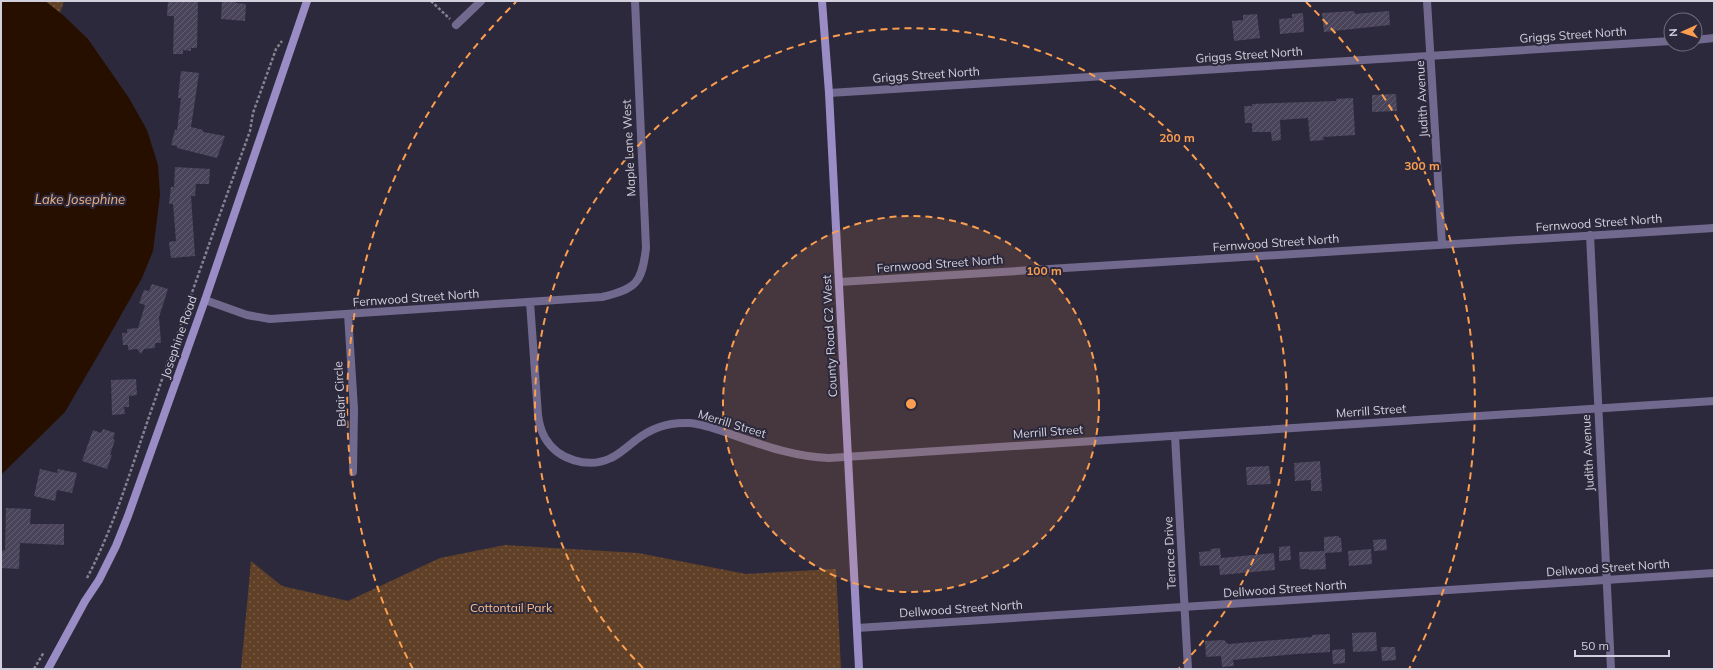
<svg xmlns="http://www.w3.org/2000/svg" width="1715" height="670" font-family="Mulish,sans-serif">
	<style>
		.park { fill: url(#park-dots) }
		.water { fill: #270f00 }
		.building { fill: url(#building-hatch) }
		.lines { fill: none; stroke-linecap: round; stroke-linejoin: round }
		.path { stroke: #848191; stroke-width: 2.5; stroke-dasharray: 3 2; stroke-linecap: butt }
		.street { stroke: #726a8e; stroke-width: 8 }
		.secondary { stroke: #9a8dc6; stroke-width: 8 }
		.ring { fill: none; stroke: #fb9e50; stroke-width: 2; stroke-dasharray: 7 5 }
		.labels { text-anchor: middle; stroke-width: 4; stroke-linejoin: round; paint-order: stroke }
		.street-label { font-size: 12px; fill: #d2d0dd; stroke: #2d293c }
		.park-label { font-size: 12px; fill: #fbbc8c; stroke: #2d293c }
		.water-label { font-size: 13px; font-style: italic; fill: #eeb081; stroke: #2d293c }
		.centre { fill: #fb9e50; stroke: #2d293c; stroke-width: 2 }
		.ring-label { font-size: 12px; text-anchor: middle; font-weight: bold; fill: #fb9e50; stroke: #2d293c; stroke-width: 4; stroke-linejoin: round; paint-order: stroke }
	</style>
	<defs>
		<pattern id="park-dots" width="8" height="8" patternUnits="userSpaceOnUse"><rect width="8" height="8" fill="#604027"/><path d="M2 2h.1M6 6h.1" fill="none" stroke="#765b46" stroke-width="1.8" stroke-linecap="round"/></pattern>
		<pattern id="building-hatch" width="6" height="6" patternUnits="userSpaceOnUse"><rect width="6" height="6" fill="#494459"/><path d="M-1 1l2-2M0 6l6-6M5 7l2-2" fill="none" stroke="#625e70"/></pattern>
	</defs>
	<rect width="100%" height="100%" fill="#2d293c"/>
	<!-- park -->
	<path class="park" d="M45 1H64L60 13Z
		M505 545 638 553 746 574 836 569 841 669H241L251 561 282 586 348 601 440 558Z"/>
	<!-- water -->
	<path class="water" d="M1 1H45L63 15 88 39 129 98 147 130 158 165 160 195 153 251 142 278 108 338 65 412 1 475Z"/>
	<!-- building -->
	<path class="building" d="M168 1H198L197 48H191V51L183 50V54H173L174 16H167Z
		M222 1H236V3L246 4 245 21 221 19Z
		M1354 11 1355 14 1389 11 1390 25 1324 32 1322 13Z
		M1303 13 1304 32 1280 34 1279 19 1292 18V14Z
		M1257 14 1260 38 1234 41 1232 21 1243 20V15Z
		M181 71 199 73 191 127 203 130V132L225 136 217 158 177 148V146L171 145 175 130H177L181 98H178Z
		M1396 94 1397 111 1372 112V95Z
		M1353 98 1355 135 1323 137 1324 140 1310 141 1308 118 1280 120 1281 140 1272 141 1271 132H1252V123H1245L1244 106H1252V104L1336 101V99Z
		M175 167 210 169 209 184H196L195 196H191L195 256 171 258 169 242 176 241 173 204H169L171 187H174Z
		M152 284 168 289 159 317 161 343H155V348L144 349 141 354 137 349 128 350V345H123L122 333H127V329L138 328 145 305 139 303 144 290 149 291Z
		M136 379 137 395 129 396V407H124L125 414 112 415 111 380Z
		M103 429 115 433 113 439 115 440 110 455H112L107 469 82 461 93 430 101 433Z
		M1320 461 1322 491H1311V480L1295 481 1294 463Z
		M1269 466 1271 484 1247 485 1246 467Z
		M40 469 57 473 58 469 77 473 72 493 57 490 55 501 34 496Z
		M6 508 31 509 30 524H64V545L20 543 19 569 1 568V551L5 550Z
		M1339 536V538H1341L1342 552 1325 553 1326 569 1309 570V569H1300L1299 552 1324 551V537Z
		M1386 539 1387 550 1374 551 1373 540Z
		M1290 546 1291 560 1279 561V547Z
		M1220 548 1221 558 1274 553 1275 570 1220 575 1219 565 1200 566 1199 552 1211 551 1210 549Z
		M1371 549 1372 564 1349 566 1348 551Z
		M1376 632 1377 651 1353 652 1352 633Z
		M1330 634V652L1296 654 1233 660 1234 666 1222 667 1221 656 1206 657 1205 641 1224 640 1228 644 1312 637V635Z
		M1381 647H1395L1396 660 1382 661Z
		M1345 649V663L1333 664 1332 650Z"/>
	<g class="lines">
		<!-- path -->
		<path class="path" d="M431 1 450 19
			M87 578C117 521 134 458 156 397 186 308 218 219 250 131L253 113 276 49 282 41
			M34 669 44 652"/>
		<!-- street -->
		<path class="street" d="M1427 1 1442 244
			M456 25 481 1
			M1695 40 1714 38
			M829 93 1671 41
			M1590 235 1611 669
			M839 282 1714 228
			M205 300 247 315 270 319 602 297C636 289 642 283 646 248L635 1
			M530 302 538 415C539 423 541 431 545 438 558 460 588 469 611 458 620 454 628 446 636 440 651 428 669 422 689 423 704 424 719 430 733 435 765 446 795 457 829 458L1714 401
			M348 314 354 409 353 472
			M1175 436 1188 669
			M857 628 1714 573"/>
		<!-- secondary -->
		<path class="secondary" d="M822 1 829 93 859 669
			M48 669 85 601 99 580 116 546 128 516 205 300 307 1"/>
	</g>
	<!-- distance rings -->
	<circle cx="911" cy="404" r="188" fill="#fb9e50" fill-opacity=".12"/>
	<g class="ring">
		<circle cx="911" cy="404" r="188"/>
		<path d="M643 668A376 376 0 1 1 1179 668"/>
		<path d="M413 669A564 564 0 0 1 516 2M1306 2A564 564 0 0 1 1409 669"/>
	</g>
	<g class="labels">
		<!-- street labels -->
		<g class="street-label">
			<text transform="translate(1573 35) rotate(-4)" y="4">Griggs Street North</text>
			<text transform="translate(1249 55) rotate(-4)" y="4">Griggs Street North</text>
			<text transform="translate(926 75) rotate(-4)" y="4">Griggs Street North</text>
			<text transform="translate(1422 99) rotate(-93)" y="4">Judith Avenue</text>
			<text transform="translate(629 148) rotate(-93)" y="4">Maple Lane West</text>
			<text transform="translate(1599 223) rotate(-4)" y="4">Fernwood Street North</text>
			<text transform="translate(1276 243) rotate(-4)" y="4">Fernwood Street North</text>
			<text transform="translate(940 264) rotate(-4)" y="4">Fernwood Street North</text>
			<text transform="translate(416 298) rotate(-4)" y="4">Fernwood Street North</text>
			<text transform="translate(830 336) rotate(-93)" y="4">County Road C2 West</text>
			<text transform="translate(179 337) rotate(-71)" y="4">Josephine Road</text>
			<text transform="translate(340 394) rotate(-93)" y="4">Belair Circle</text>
			<text transform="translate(1371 411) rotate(-4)" y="4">Merrill Street</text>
			<text transform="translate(732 424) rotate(17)" y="4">Merrill Street</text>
			<text transform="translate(1048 432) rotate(-4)" y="4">Merrill Street</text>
			<text transform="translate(1588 453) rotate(-93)" y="4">Judith Avenue</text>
			<text transform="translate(1170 553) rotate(-93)" y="4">Terrace Drive</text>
			<text transform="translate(1608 568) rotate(-4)" y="4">Dellwood Street North</text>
			<text transform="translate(1285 589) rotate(-4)" y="4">Dellwood Street North</text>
			<text transform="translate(961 609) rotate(-4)" y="4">Dellwood Street North</text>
		</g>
		<!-- park labels -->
		<g class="park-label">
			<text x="511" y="612">Cottontail Park</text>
		</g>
		<!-- water labels -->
		<g class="water-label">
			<text x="80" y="204">Lake Josephine</text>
		</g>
	</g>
	<circle cx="911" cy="404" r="6" class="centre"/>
	<g class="ring-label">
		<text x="1177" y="142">200 m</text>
		<text x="1422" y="170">300 m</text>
		<text x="1044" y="275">100 m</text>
	</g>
	<!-- border -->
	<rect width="1715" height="670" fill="none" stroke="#d2d0dd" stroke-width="4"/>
	<!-- north arrow -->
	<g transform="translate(1683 32) rotate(267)"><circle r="19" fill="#2d293c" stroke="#6f6c7c"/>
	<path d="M0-3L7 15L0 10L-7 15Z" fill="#fb9e50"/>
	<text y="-6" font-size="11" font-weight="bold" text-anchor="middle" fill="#d2d0dd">N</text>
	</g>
	<!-- scale -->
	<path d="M1575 650v6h94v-6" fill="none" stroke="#d2d0dd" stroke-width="2"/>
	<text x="1581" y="650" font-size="12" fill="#d2d0dd" stroke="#2d293c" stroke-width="3" paint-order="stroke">50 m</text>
</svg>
